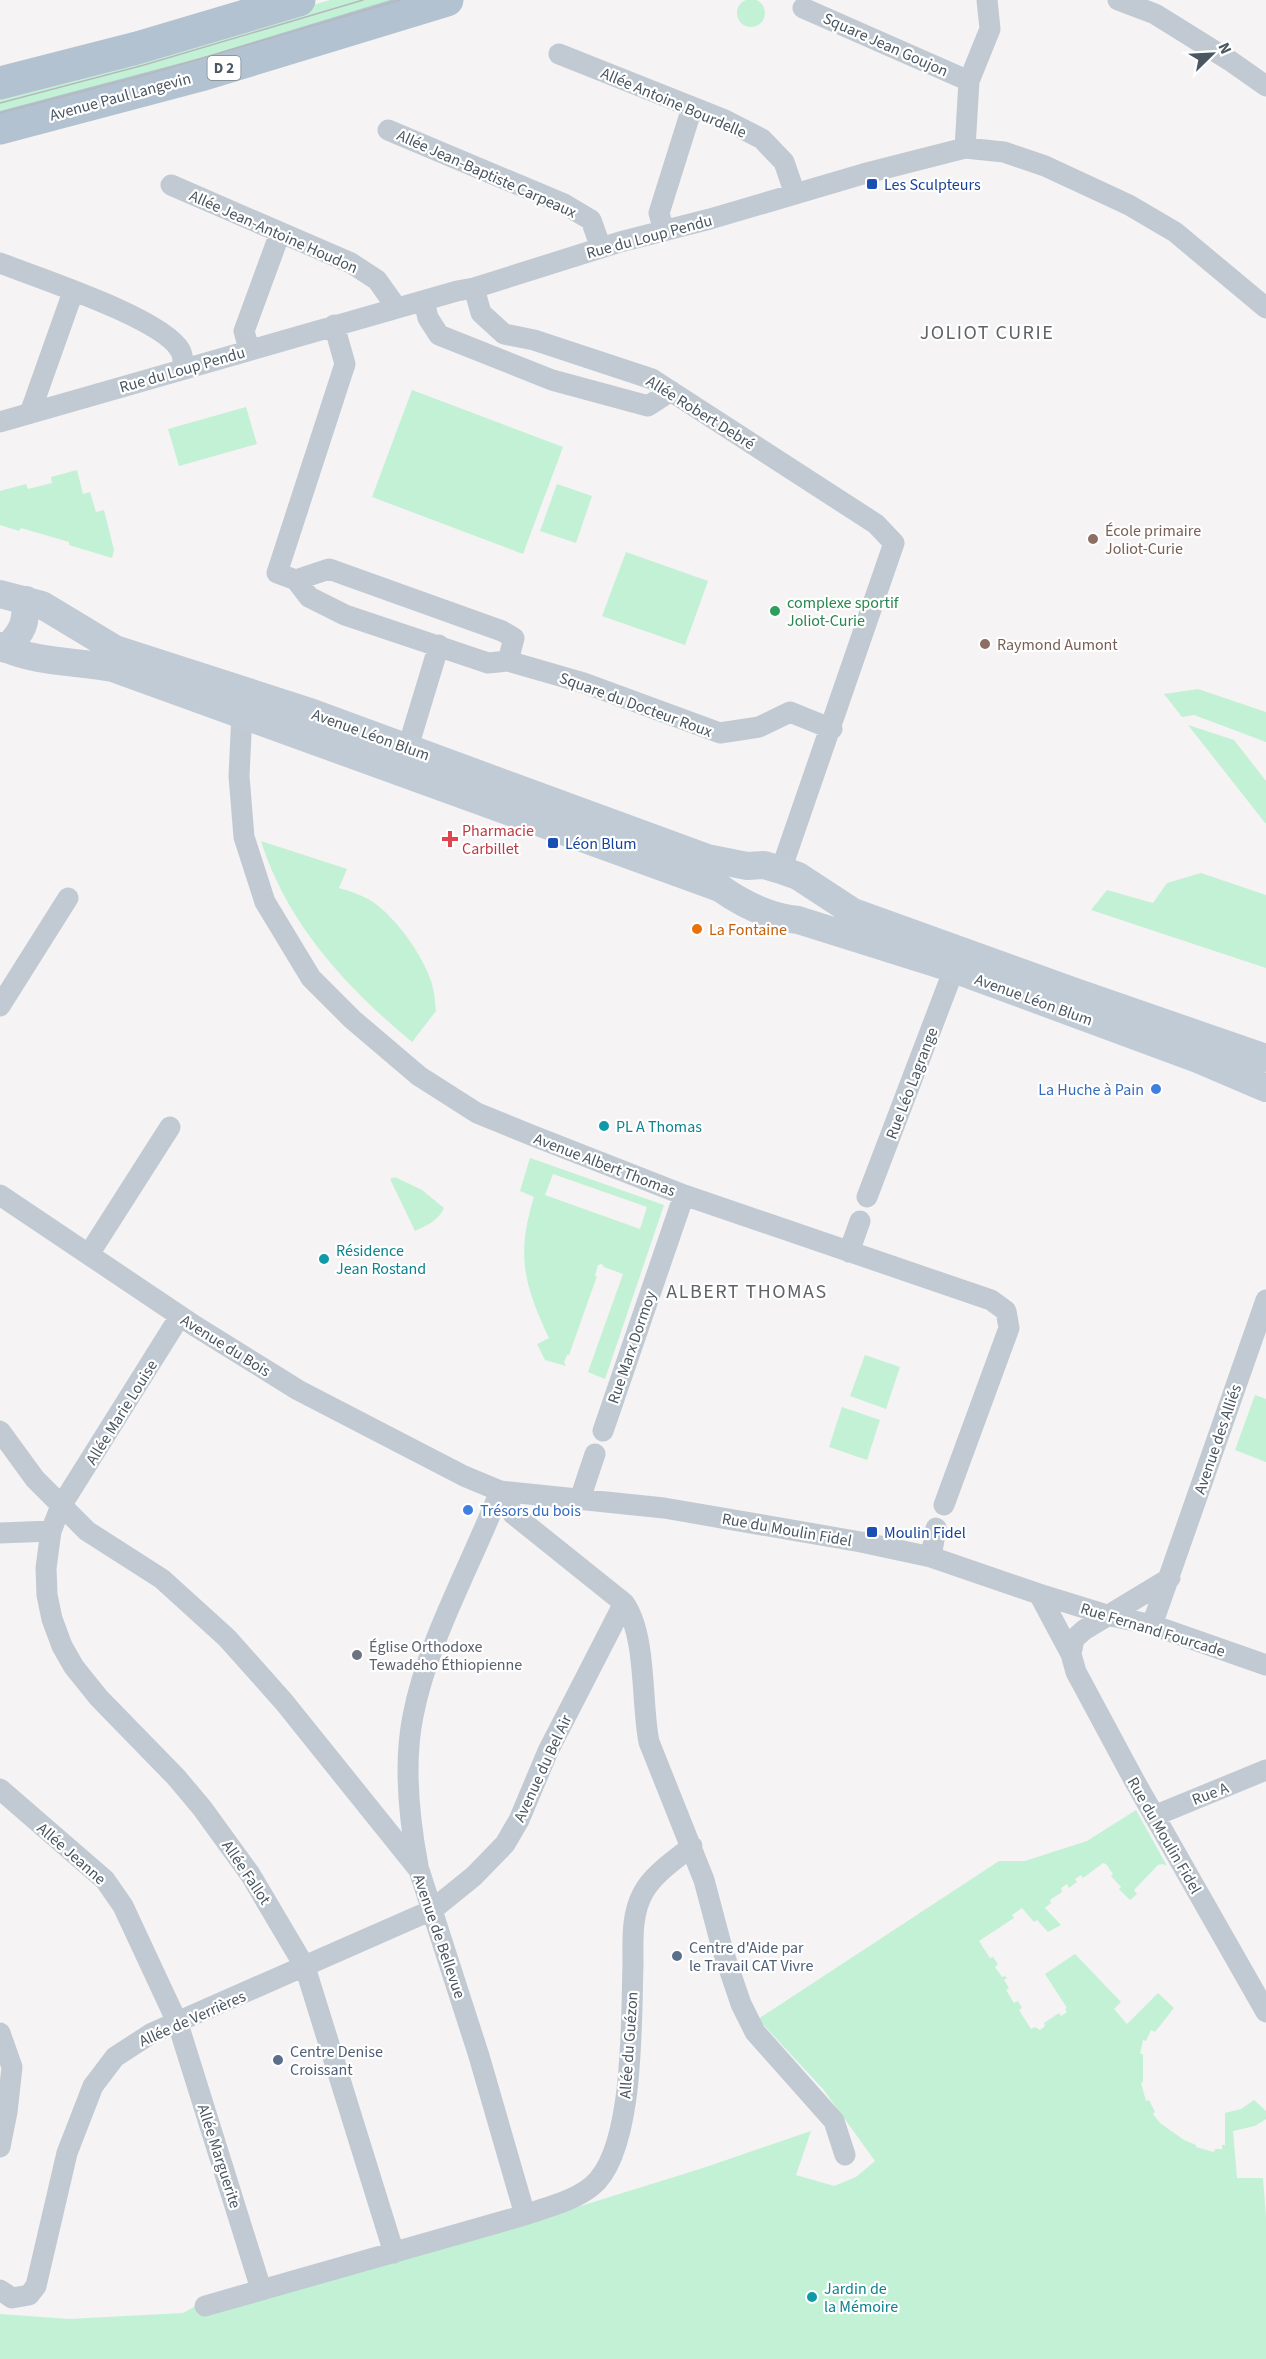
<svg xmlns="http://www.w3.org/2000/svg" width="1266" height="2359" font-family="'Source Sans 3',sans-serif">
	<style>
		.green { fill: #c3f1d5; fill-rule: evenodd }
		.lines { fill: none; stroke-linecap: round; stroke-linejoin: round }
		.minor { stroke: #c1cad2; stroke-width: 21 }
		.secondary { stroke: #c1cbd6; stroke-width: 28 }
		.primary { stroke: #b3c2d1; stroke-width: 33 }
		.tram { stroke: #b5b8bd; stroke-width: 1.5 }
		.transit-dot { fill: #1a4fb4; stroke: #fff; stroke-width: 2 }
		.education-dot { fill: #8d6e63; stroke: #fff; stroke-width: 2 }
		.leisure-dot { fill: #2e9e5b; stroke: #fff; stroke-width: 2 }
		.health-dot { fill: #e0444e; stroke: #fff; stroke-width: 2 }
		.food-dot { fill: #e8710a; stroke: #fff; stroke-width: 2 }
		.shop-dot { fill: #3f7fe0; stroke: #fff; stroke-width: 2 }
		.culture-dot { fill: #0f9aa8; stroke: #fff; stroke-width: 2 }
		.worship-dot { fill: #6b7280; stroke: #fff; stroke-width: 2 }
		.service-dot { fill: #5c6f8a; stroke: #fff; stroke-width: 2 }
		.labels { text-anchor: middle; stroke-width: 4.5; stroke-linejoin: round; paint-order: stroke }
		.shield { fill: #fff; stroke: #808990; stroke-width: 1.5 }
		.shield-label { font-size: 15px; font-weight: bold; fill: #4a5661 }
		.street-label { font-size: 16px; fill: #4a5661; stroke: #fff }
		.transit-label { font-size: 16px; fill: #164399; stroke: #fff; text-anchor: start }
		.education-label { font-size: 16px; fill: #785e54; stroke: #fff; text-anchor: start }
		.leisure-label { font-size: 16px; fill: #27864d; stroke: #fff; text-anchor: start }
		.health-label { font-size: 16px; fill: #be3a42; stroke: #fff; text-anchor: start }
		.food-label { font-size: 16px; fill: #c56008; stroke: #fff; text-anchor: start }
		.shop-label { font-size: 16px; fill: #366cbe; stroke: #fff; text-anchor: end }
		.culture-label { font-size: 16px; fill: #0d838f; stroke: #fff; text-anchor: start }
		.worship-label { font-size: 16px; fill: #5b616d; stroke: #fff; text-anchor: start }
		.service-label { font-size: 16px; fill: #4e5e75; stroke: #fff; text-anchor: start }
		.quarter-label { font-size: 20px; letter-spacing: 1.5px; fill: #5f6368; stroke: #fff }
	</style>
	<rect width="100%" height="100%" fill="#f5f3f3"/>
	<!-- green -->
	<path class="green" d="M737 13a14 14 0 1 1 28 0a14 14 0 1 1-28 0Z
		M330 0H428L0 120V91L135 57Z
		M412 390 563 447 523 554 372 497Z
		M246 407 257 444 179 466 168 429Z
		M77 470 83 494 90 492 96 512 104 510 114 550 112 558 69 545V542L21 528 19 531 0 525V491L26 484 28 489 52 483 51 477Z
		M557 484 592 496 576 543 540 531Z
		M626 552 708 581 685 645 602 616Z
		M1198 689 1266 712V742L1194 715 1182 717 1164 694Z
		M1188 725 1234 740 1266 781V824Z
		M261 841 347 869 339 888C352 892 366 896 377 905 399 922 427 961 433 988 435 996 435 1004 436 1011L412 1042C347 988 287 924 261 841Z
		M1201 873 1266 895V968L1091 910 1107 890 1153 903 1167 883Z
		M530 1158 664 1205 605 1379 588 1372 623 1274 604 1267 602 1264 598 1265 595 1276H597L569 1355H567L564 1362 566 1366 545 1360 537 1344 549 1338C524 1285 516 1255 534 1197L520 1191ZM553 1174 647 1207 640 1229 545 1195Z
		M395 1177 422 1190 444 1208C439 1220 426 1226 415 1231L390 1179Z
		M865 1355 900 1367 886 1409 850 1396Z
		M1255 1395 1266 1399V1462L1235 1450Z
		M842 1407 880 1420 867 1460 829 1447Z
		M1136 1810 1167 1866 1163 1864 1158 1865 1134 1890 1137 1894 1130 1900 1119 1889 1121 1887 1111 1876 1113 1874 1106 1864 1103 1863 1083 1878 1081 1875 1075 1879 1077 1882 1069 1888 1067 1884 1061 1888 1062 1892 1050 1900 1051 1903 1045 1908 1061 1925 1048 1932 1037 1920 1034 1922 1022 1908 1012 1915 1014 1918 979 1941 990 1958 993 1957 998 1964 995 1967 1002 1977 1005 1976 1007 1978 1004 1980 1009 1988 1006 1990 1014 2003 1018 2001 1022 2008 1019 2010 1031 2029 1035 2027 1040 2030 1045 2026 1044 2023 1059 2013 1061 2016 1067 2012 1065 2009 1067 2008 1045 1974 1075 1954 1121 2002 1114 2009 1127 2024 1158 1993 1174 2008 1155 2032 1151 2030 1146 2041 1143 2040 1140 2054H1143V2082L1141 2083 1146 2101 1149 2100 1155 2112 1153 2114 1160 2123 1184 2140 1196 2145V2147L1214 2152 1215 2149H1222V2145H1225V2113L1241 2109 1254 2100 1266 2111V2119L1255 2126 1233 2131 1237 2178H1263L1266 2217V2359H0V2314L69 2319 183 2313 201 2303 526 2223 703 2168 811 2131 796 2175 834 2186 856 2177 875 2161 823 2089 758 2019 999 1861H1025L1087 1841Z"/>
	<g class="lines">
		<!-- minor -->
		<path class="minor" d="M1118 0 1155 14 1229 60 1266 86
			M803 8 969 81
			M559 54 725 120 762 139 784 162 795 194
			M388 130 564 204 591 220 601 248
			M965 148 969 81 990 29 987 0
			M171 185 351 263 377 280 397 308
			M664 231 659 213 692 108
			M0 263C38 278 162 318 180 350 183 354 183 363 184 368
			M474 288 481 313 504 334 534 340 652 379 876 524 894 543 781 870
			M424 301 428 318 439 335 552 380 648 406 671 391
			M249 349 244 331 280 233
			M30 413 73 292
			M0 422 457 291 474 288 620 242 710 219 863 174 965 148 1004 152 1045 166 1129 205 1175 232 1266 308
			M296 580 329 569 502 631 514 638 508 661 488 663 345 615 309 597 296 580 277 573 345 364 334 325
			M508 661 584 683 720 733 759 727 790 712 832 729
			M242 713 239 776 244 837 265 902 311 978 352 1019 419 1076 477 1113 531 1135 684 1195 991 1300 1006 1311 1009 1328 944 1505
			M408 747 439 645
			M0 1006 68 898
			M0 1195 195 1326 298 1390 464 1476 500 1491 664 1508 861 1542 931 1557 1039 1594 1107 1615 1152 1625 1266 1665
			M867 1197 954 969
			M849 1252 860 1221
			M89 1254 170 1127
			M0 1431 35 1479 87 1531 162 1579 227 1638 284 1702 419 1870 479 2056 525 2215 205 2306
			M603 1431 684 1195
			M500 1491 513 1514 624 1603C647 1635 641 1703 649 1742L704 1880 722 1948 741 2004 755 2032 834 2121 845 2155
			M580 1499 595 1454
			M51 1531 46 1568 47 1595 52 1619 62 1646 74 1667 99 1698 176 1777 202 1808 250 1874 305 1967 394 2253
			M0 1533 51 1531 61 1506 180 1316
			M931 1557 936 1528
			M1039 1594 1071 1654 1076 1672 1134 1780 1266 2012
			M1152 1625 1266 1300
			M1071 1654 1074 1639 1084 1630 1170 1578
			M0 1789 105 1880 123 1906 178 2024 261 2289
			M1154 1816 1266 1770
			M418 1866C409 1818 403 1765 413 1716 427 1642 472 1563 500 1491
			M0 2033 12 2067 7 2112 0 2147
			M525 2215C547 2207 574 2201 592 2186 635 2151 631 2018 633 1965 633 1941 631 1915 643 1893 653 1874 675 1860 692 1846
			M0 2290 12 2298 29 2295 36 2286 67 2153 93 2086 115 2057 152 2033 432 1910 474 1876 505 1844 519 1820 548 1751 624 1603"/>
		<!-- secondary -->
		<path class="secondary" d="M0 594 42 605 115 649 307 711 707 858 747 866 764 865 781 870 798 876 853 912 1075 992 1266 1058
			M0 646C35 663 76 661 113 668L720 888C744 905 769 917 798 920L954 969 1198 1059 1266 1088
			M6 649C23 631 26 624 26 600"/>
		<!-- primary -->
		<path class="primary" d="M0 83 137 48 299 0
			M0 128 204 74 447 0"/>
		<!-- tram -->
		<path class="tram" d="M0 103 144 65 363 0
			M0 113 145 75 400 0"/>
	</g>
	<!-- markers -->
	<g class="transit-dot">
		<rect x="866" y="178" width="12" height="12" rx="3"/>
		<rect x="547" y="837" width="12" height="12" rx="3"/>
		<rect x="866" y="1526" width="12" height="12" rx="3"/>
	</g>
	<g class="education-dot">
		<circle cx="1093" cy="539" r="6"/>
		<circle cx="985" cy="644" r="6"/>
	</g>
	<circle class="leisure-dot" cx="775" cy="611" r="6"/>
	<path class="health-dot" d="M447 830h6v6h6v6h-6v6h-6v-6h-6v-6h6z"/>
	<circle class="food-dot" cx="697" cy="929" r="6"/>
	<g class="shop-dot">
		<circle cx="1156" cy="1089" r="6"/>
		<circle cx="468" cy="1510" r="6"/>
	</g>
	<g class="culture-dot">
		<circle cx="604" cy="1126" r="6"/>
		<circle cx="324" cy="1259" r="6"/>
		<circle cx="812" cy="2297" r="6"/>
	</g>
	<circle class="worship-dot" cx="357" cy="1655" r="6"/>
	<g class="service-dot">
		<circle cx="677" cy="1956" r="6"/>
		<circle cx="278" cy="2060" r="6"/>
	</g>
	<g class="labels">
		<!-- shield labels -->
		<rect class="shield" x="207.5" y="56" width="33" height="24" rx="4.5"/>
		<g class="shield-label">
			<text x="224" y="73">D 2</text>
		</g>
		<!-- street labels -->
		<g class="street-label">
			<text transform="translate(886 44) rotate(24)" y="6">Square Jean Goujon</text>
			<text transform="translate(120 96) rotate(-15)" y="6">Avenue Paul Langevin</text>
			<text transform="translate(674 102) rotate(23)" y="6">Allée Antoine Bourdelle</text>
			<text transform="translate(487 173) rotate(24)" y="6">Allée Jean-Baptiste Carpeaux</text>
			<text transform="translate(274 231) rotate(24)" y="6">Allée Jean-Antoine Houdon</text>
			<text transform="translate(649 236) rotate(-15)" y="6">Rue du Loup Pendu</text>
			<text transform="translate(182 369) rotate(-16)" y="6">Rue du Loup Pendu</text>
			<text transform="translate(701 412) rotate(32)" y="6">Allée Robert Debré</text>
			<text transform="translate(636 704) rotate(20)" y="6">Square du Docteur Roux</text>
			<text transform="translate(371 734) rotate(20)" y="6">Avenue Léon Blum</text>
			<text transform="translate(1034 999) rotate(20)" y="6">Avenue Léon Blum</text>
			<text transform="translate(911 1083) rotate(-69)" y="6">Rue Léo Lagrange</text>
			<text transform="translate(605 1164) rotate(21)" y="6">Avenue Albert Thomas</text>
			<text transform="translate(226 1345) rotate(32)" y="6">Avenue du Bois</text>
			<text transform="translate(631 1347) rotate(-71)" y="6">Rue Marx Dormoy</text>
			<text transform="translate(121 1412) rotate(-58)" y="6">Allée Marie Louise</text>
			<text transform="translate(1217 1439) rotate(-71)" y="6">Avenue des Alliés</text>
			<text transform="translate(787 1529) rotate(10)" y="6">Rue du Moulin Fidel</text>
			<text transform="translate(1153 1629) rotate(17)" y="6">Rue Fernand Fourcade</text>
			<text transform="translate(542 1768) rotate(-65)" y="6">Avenue du Bel Air</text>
			<text transform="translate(1210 1793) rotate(-21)" y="6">Rue A</text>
			<text transform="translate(1165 1835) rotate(60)" y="6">Rue du Moulin Fidel</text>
			<text transform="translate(72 1853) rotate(41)" y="6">Allée Jeanne</text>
			<text transform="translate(247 1872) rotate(56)" y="6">Allée Fallot</text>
			<text transform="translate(440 1936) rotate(71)" y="6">Avenue de Bellevue</text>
			<text transform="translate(192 2018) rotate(-24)" y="6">Allée de Verrières</text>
			<text transform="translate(628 2045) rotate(-86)" y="6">Allée du Guézon</text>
			<text transform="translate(220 2156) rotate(72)" y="6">Allée Marguerite</text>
		</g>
		<!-- transit labels -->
		<g class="transit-label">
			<text x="884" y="190">Les Sculpteurs</text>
			<text x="565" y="849">Léon Blum</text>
			<text x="884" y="1538">Moulin Fidel</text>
		</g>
		<!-- education labels -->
		<g class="education-label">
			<text x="1105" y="536">École primaire<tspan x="1105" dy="18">Joliot-Curie</tspan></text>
			<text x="997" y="650">Raymond Aumont</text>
		</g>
		<!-- leisure labels -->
		<g class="leisure-label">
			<text x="787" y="608">complexe sportif<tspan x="787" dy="18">Joliot-Curie</tspan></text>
		</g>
		<!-- health labels -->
		<g class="health-label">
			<text x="462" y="836">Pharmacie<tspan x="462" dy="18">Carbillet</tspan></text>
		</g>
		<!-- food labels -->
		<g class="food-label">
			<text x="709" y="935">La Fontaine</text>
		</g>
		<!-- shop labels -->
		<g class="shop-label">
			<text x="1144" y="1095">La Huche à Pain</text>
			<text x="480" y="1516" text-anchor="start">Trésors du bois</text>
		</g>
		<!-- culture labels -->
		<g class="culture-label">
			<text x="616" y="1132">PL A Thomas</text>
			<text x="336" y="1256">Résidence<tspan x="336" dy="18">Jean Rostand</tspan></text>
			<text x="824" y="2294">Jardin de<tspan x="824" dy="18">la Mémoire</tspan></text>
		</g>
		<!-- worship labels -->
		<g class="worship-label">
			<text x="369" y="1652">Église Orthodoxe<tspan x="369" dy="18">Tewadeho Éthiopienne</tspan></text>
		</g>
		<!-- service labels -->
		<g class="service-label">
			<text x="689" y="1953">Centre d'Aide par<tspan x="689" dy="18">le Travail CAT Vivre</tspan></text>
			<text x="290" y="2057">Centre Denise<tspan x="290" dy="18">Croissant</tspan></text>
		</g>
		<!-- quarter labels -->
		<g class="quarter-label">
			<text x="987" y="339">JOLIOT CURIE</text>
			<text x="747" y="1298">ALBERT THOMAS</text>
		</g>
	</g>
	<!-- north arrow -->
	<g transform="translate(1212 54) rotate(66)" stroke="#ffffff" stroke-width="4.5" paint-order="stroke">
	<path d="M0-4.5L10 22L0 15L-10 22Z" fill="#4a5661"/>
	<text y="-9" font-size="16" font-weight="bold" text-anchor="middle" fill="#4a5661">N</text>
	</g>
</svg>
